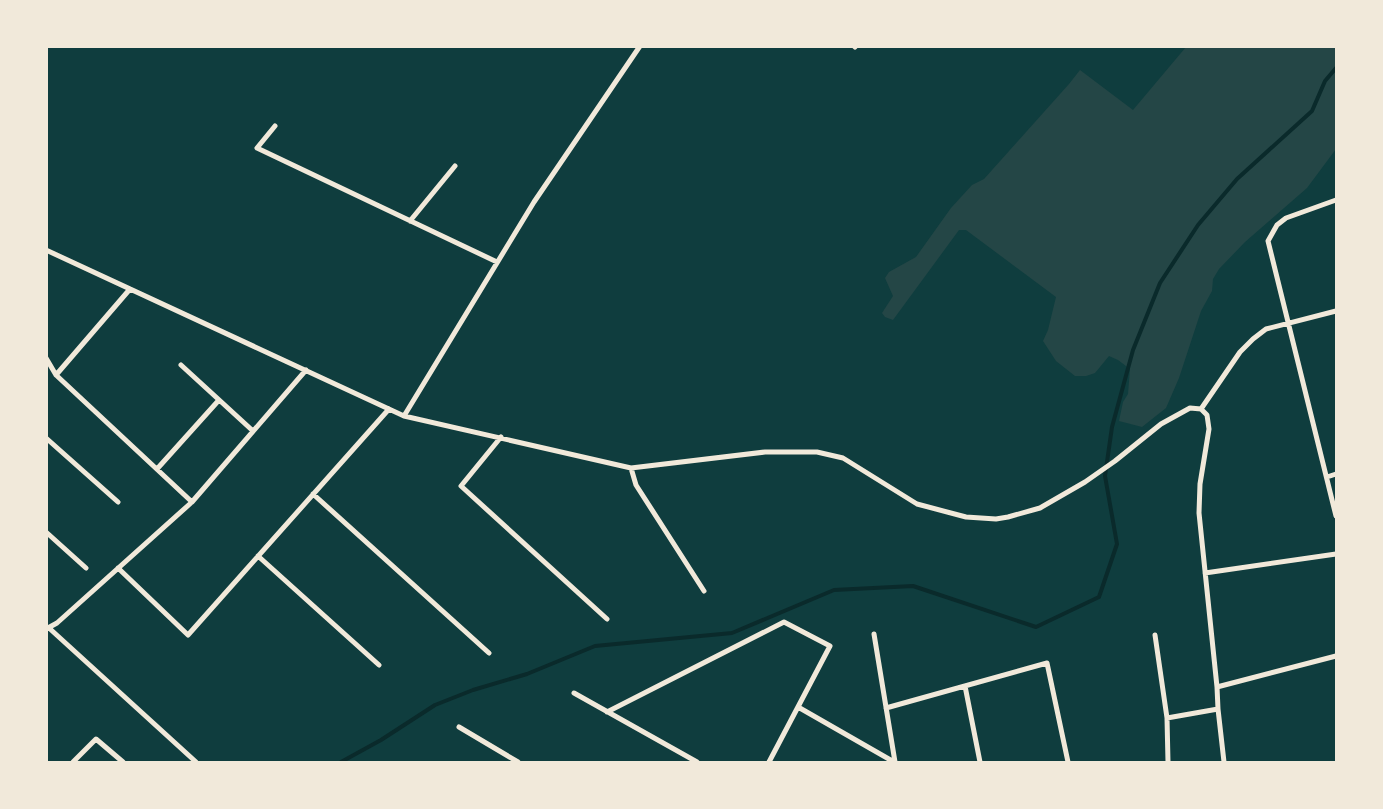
<svg xmlns="http://www.w3.org/2000/svg" width="1383" height="809" font-family="Barlow,sans-serif">
	<style>
		.green { fill: #244646 }
		.lines { fill: none; stroke-linecap: round; stroke-linejoin: round }
		.stream { stroke: #0a2a2b; stroke-width: 4 }
		.minor { stroke: #f1e9da; stroke-width: 5 }
	</style>
	<rect width="100%" height="100%" fill="#0f3d3e"/>
	<!-- green -->
	<path class="green" d="M1186 47H1336V149L1307 188 1245 242 1219 269 1213 279 1212 291 1201 311 1179 378 1166 408 1142 427 1119 421 1123 402 1128 394 1130 369 1118 360 1109 356 1095 373 1086 376H1075L1056 361 1043 341 1048 330 1056 297 966 230H959L893 320 885 317 882 313 893 296 885 278 889 272 916 257 951 208 972 185 984 179 1069 84 1080 70 1133 110Z"/>
	<g class="lines">
		<!-- stream -->
		<path class="stream" d="M341 762 381 740 435 705 473 690 527 674 595 646 732 633 834 590 913 586 1036 627 1099 597 1117 544 1105 476 1112 427 1133 350 1160 283 1198 225 1237 179 1312 111 1325 81 1336 68"/>
		<!-- minor -->
		<path class="minor" d="M854 46 855 47
			M275 126 257 148 497 262
			M1336 200 1286 218 1277 225 1268 241 1336 516
			M410 221 455 166
			M46 250 404 416 631 468 765 452H817L843 458 917 504 966 517 996 519 1008 517 1040 508 1085 482 1115 461 1161 424 1190 408 1201 409 1207 415 1209 429 1200 484 1199 513 1217 687 1218 709 1224 762
			M46 358 56 375 192 502
			M181 365 253 431
			M56 375 130 289
			M1201 409 1240 352 1253 339 1266 329 1336 311
			M404 416 534 202 640 46
			M501 437 461 486 607 619
			M46 438 118 502
			M631 468 636 485 704 591
			M157 469 219 400
			M1327 477 1336 474
			M313 494 489 653
			M46 532 86 568
			M258 556 379 665
			M118 568 188 635 389 409
			M1205 573 1336 554
			M49 628 196 762
			M46 629 57 623 192 502 306 370
			M874 634 895 762
			M1155 635 1167 718 1168 762
			M965 686 980 762
			M1217 687 1336 656
			M574 693 697 762
			M798 707 894 762
			M886 708 1047 663 1068 762
			M607 712 784 622 830 646 769 762
			M1167 718 1218 709
			M459 727 518 762
			M73 762 96 739 123 762"/>
	</g>
	<!-- border -->
	<rect width="1383" height="809" fill="none" stroke="#f1e9da" stroke-width="96"/>
</svg>
